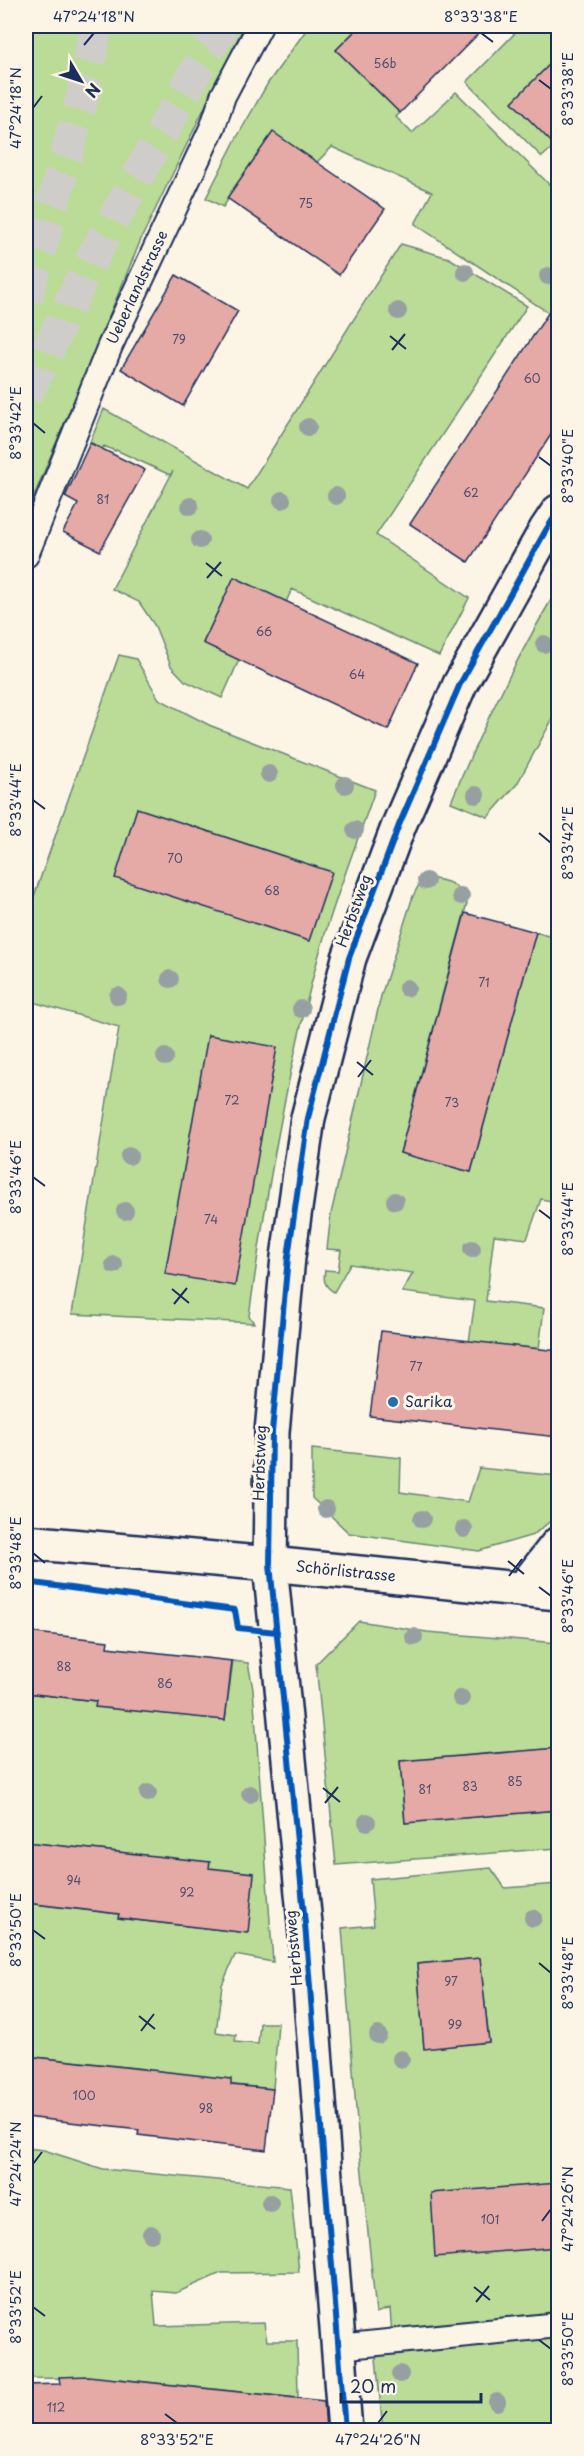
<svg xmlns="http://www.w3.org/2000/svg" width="584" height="2456" font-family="'Playpen Sans',sans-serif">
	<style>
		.green { fill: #bbdc96; stroke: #6b867a; stroke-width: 1.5; fill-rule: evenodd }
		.building { fill: #e5aaa6; stroke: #1b2f5e; stroke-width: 1.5 }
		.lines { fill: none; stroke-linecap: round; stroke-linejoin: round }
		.highway-tunnel { stroke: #cfcdca; stroke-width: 33; stroke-dasharray: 33 16; stroke-linecap: butt }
		.lane-casing { stroke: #1b2f5e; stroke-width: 28 }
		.street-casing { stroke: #1b2f5e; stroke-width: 38 }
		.lane { stroke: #fcf5e5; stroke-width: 24 }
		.street { stroke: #fcf5e5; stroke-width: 33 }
		.cycleway-casing { stroke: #fcf5e5; stroke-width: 10 }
		.cycleway { stroke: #0057b8; stroke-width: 6 }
		.tree { fill: #96a0a2 }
		.ticks { fill: none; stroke: #1b2f5e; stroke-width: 2 }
		.poi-dot { fill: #1f6fb2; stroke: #fcf5e5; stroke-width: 2 }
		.labels { text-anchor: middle; stroke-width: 6; stroke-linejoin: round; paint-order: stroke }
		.number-label { font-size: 12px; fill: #4e4e70 }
		.street-label { font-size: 15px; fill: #1b2f5e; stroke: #fcf5e5 }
		.poi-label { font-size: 15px; fill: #1b2f5e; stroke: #fcf5e5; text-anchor: start }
		.neatline { fill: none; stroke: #1b2f5e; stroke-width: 2 }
		.ticks-label { font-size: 15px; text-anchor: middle; fill: #1b2f5e }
	</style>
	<rect width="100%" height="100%" fill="#fcf5e5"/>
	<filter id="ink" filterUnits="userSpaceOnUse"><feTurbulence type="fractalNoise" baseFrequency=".0167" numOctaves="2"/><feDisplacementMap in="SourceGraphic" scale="12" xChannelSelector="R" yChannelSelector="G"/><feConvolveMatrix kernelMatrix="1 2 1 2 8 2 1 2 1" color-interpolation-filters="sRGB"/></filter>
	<g filter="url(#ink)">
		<!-- green -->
		<path class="green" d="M26 26H244L142 237 26 515Z
			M309 26H360L336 50 400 113 396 117 412 133 456 92 558 193V319L415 224 432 192 332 147 317 162 273 133 223 207 206 198 236 139 268 83Z
			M522 26H558V56L513 102 555 145 542 157 467 82Z
			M401 244 449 258 527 306 376 535 469 598 439 656 292 589 286 602 234 578 203 643 239 660 222 698 185 681 171 666 155 626 139 602 112 589 173 471 170 475 116 450 115 451 104 446 102 449 90 442 104 409 247 489Z
			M558 588V709L517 784 488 817 451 802C482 728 517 657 558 588Z
			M119 655 136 659 159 699 209 725 375 790C356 846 333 902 318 958 286 1076 266 1196 249 1316L254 1323 72 1314 119 1027 26 1000V919Z
			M423 877C444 880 459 881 467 903L400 1153 471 1172 536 932 548 936 558 910V1202L541 1199 527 1239 494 1235 486 1301 544 1308 539 1349 469 1342 475 1301 402 1292 413 1273 350 1264 334 1292C324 1286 323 1280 325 1270L338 1271 341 1250 327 1249 331 1214 381 996 413 896Z
			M312 1449 401 1458 400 1492 468 1502 479 1468 558 1476V1515L533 1535 479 1551 349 1533 312 1498Z
			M359 1621 427 1632 558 1643V1748L400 1762 405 1823 558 1810V1848L336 1865 316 1664Z
			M233 1661 248 1663 253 1689 273 1962 235 1955 222 1985 216 2032 236 2035 235 2042 258 2044 260 2023H278L273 2089 145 2075V2069L26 2056V1903L119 1914V1918L247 1933 254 1874 125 1859 126 1853 26 1842V1693L96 1701 95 1706 225 1720Z
			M491 1868 505 1888 558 1884V2315L392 2335 390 2308 376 2313 357 2122 342 1928 374 1925 370 1879ZM480 1958 489 2042 424 2048 417 1964Z
			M26 2148 44 2150 103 2169 290 2187 299 2272 221 2273 176 2293 153 2291 156 2326 264 2323 267 2341H297L298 2398 119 2379 26 2378Z
			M558 2334V2430H383L376 2358 383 2349Z"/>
		<!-- building -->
		<path class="building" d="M360 26H486L400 113 336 50Z
			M558 56V149L512 102Z
			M273 132 385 209 339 275 227 198Z
			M176 275 238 311 183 406 121 369Z
			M558 298V424L468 562 410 524Z
			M90 443 145 470 100 551 63 532 78 504 65 497Z
			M234 577 418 663 388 730 203 643Z
			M137 808 332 872 309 941 115 878Z
			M465 913 536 932 471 1172 400 1153Z
			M208 1035 277 1047 235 1286 165 1274Z
			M381 1331 558 1351V1437L370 1416Z
			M26 1632 108 1641 107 1647 232 1661 225 1720 95 1707 96 1701 26 1693Z
			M558 1748V1810L405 1823 400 1761Z
			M26 1842 210 1862 209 1868 254 1873 248 1933 118 1918 119 1914 26 1903Z
			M480 1958 489 2042 424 2049 417 1964Z
			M26 2056 231 2079V2085L273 2089 266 2150 138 2135 139 2130 26 2117Z
			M558 2183V2247L435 2257 431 2193Z
			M88 2376 324 2401 326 2430H26V2385L60 2384 59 2377Z"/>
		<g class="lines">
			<!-- highway-tunnel -->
			<path class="highway-tunnel" d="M26 299 82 99 96 26
				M26 396 88 266 208 49 224 26"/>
			<defs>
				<g id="lane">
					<path id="s1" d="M26 555 110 346 213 126 223 96 260 26"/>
					<path d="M338 2347 558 2325"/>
				</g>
				<g id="street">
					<path id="s2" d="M26 1542 270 1564 558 1593"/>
					<path d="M523 1589 558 1544"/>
					<path d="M345 2430 305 1924 270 1564 272 1432 288 1257 308 1118 349 958 399 825 460 684 546 530 558 512"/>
				</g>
			</defs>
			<!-- lane casing -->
			<use href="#lane" class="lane-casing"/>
			<!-- street casing -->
			<use href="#street" class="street-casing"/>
			<!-- lane -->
			<use href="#lane" class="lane"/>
			<!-- street -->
			<use href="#street" class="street"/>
			<defs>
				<path id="cycleway" d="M26 1582 235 1610 238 1628 277 1632
					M345 2430 305 1924 270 1564 272 1432 288 1257 308 1118 349 958 399 825 460 684 546 530 558 512"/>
			</defs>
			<!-- cycleway casing -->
			<use href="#cycleway" class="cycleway-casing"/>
			<!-- cycleway -->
			<use href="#cycleway" class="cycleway"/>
		</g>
		<!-- trees -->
		<g class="tree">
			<circle cx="465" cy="272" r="9"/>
			<circle cx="548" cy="276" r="9"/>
			<circle cx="398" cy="311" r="9"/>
			<circle cx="308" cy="427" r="9"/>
			<circle cx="336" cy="496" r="9"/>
			<circle cx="282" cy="500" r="9"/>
			<circle cx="190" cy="506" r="9"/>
			<circle cx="200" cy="540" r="9"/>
			<circle cx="544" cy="644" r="9"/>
			<circle cx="269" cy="774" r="9"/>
			<circle cx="345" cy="785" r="9"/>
			<circle cx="476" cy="795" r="9"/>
			<circle cx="355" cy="830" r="9"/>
			<circle cx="426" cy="881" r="9"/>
			<circle cx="461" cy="896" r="9"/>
			<circle cx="170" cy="979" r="9"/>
			<circle cx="407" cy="988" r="9"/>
			<circle cx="118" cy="996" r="9"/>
			<circle cx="301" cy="1009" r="9"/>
			<circle cx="165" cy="1057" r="9"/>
			<circle cx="129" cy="1156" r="9"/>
			<circle cx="395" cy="1201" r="9"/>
			<circle cx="125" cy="1211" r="9"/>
			<circle cx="472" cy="1249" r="9"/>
			<circle cx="114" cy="1265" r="9"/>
			<circle cx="326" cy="1509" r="9"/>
			<circle cx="422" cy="1519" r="9"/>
			<circle cx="464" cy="1529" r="9"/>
			<circle cx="414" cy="1637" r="9"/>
			<circle cx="461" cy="1698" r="9"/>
			<circle cx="148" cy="1793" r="9"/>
			<circle cx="250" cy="1794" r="9"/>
			<circle cx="367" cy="1822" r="9"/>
			<circle cx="533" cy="1918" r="9"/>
			<circle cx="378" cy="2035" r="9"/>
			<circle cx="401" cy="2059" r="9"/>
			<circle cx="270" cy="2203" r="9"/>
			<circle cx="151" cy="2234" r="9"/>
			<circle cx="400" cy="2374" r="9"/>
			<circle cx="497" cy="2402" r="9"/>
		</g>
	</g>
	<!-- ticks -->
	<path class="ticks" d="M481 33 493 42M84 45 94 33M539 80 551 89M33 108 42 96M390 336 406 349M392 350 405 334M33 423 45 433M539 457 551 466M206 563 222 576M207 578 221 562M33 800 45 809M539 833 551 843M357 1062 373 1075M358 1077 371 1060M33 1177 45 1186M539 1210 551 1219M172 1289 189 1303M174 1304 187 1288M33 1553 45 1563M508 1561 524 1574M509 1576 522 1559M539 1587 551 1596M323 1788 340 1802M325 1803 338 1787M33 1930 45 1939M539 1963 551 1973M139 2016 155 2029M141 2031 154 2014M33 2164 42 2152M542 2221 551 2209M474 2287 490 2300M476 2302 489 2286M33 2307 45 2316M539 2340 551 2349M165 2414 177 2423M378 2423 387 2411"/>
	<!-- markers -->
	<circle class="poi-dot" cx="393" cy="1402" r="6"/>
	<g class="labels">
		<!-- number labels -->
		<g class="number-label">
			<text x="385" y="68">56b</text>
			<text x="306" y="208">75</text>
			<text x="179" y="344">79</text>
			<text x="532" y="383">60</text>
			<text x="471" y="497">62</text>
			<text x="103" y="504">81</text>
			<text x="264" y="636">66</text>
			<text x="357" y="679">64</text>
			<text x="175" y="863">70</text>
			<text x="272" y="895">68</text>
			<text x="484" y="987">71</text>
			<text x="232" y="1105">72</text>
			<text x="452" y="1107">73</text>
			<text x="211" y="1224">74</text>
			<text x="416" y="1371">77</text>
			<text x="64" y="1671">88</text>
			<text x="165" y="1688">86</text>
			<text x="515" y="1786">85</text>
			<text x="470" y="1791">83</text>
			<text x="425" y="1794">81</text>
			<text x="74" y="1885">94</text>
			<text x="187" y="1897">92</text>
			<text x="451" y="1986">97</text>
			<text x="455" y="2029">99</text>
			<text x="84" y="2100">100</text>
			<text x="206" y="2113">98</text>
			<text x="490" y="2224">101</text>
			<text x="56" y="2412">112</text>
		</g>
		<!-- street labels -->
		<g class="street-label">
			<text dy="5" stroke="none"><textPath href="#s1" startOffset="290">Ueberlandstrasse</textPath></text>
			<text transform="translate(354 911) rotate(-70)" y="5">Herbstweg</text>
			<text transform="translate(260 1463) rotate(-88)" y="5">Herbstweg</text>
			<text dy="5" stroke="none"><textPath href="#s2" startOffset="321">Schörlistrasse</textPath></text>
			<text transform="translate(294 1948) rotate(-95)" y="5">Herbstweg</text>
		</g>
		<!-- poi labels -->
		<g class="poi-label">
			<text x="405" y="1407">Sarika</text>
		</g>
	</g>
	<!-- margin -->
	<rect width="584" height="2456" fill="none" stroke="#fcf5e5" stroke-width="66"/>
	<!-- north arrow -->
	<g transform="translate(81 81) rotate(129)" stroke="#fcf5e5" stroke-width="4.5" paint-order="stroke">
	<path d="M0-4.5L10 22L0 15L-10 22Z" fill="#1b2f5e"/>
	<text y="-9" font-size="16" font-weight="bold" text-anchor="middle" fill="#1b2f5e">N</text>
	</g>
	<!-- scale -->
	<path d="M341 2393v9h140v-9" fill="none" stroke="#1b2f5e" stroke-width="3"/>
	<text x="350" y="2393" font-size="18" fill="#1b2f5e" stroke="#fcf5e5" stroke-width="4.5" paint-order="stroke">20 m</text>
	<rect x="33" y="33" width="518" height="2390" class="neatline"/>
	<g class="ticks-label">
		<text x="94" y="22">47°24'18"N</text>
		<text x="481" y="22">8°33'38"E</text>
		<text transform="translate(568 89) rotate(-90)" y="5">8°33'38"E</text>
		<text transform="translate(16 108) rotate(-90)" y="5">47°24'18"N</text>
		<text transform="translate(16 423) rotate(-90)" y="5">8°33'42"E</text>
		<text transform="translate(568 466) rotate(-90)" y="5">8°33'40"E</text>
		<text transform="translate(16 800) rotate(-90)" y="5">8°33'44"E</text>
		<text transform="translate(568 843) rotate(-90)" y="5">8°33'42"E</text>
		<text transform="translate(16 1177) rotate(-90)" y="5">8°33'46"E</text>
		<text transform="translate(568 1219) rotate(-90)" y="5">8°33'44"E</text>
		<text transform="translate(16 1553) rotate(-90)" y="5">8°33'48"E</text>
		<text transform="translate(568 1596) rotate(-90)" y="5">8°33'46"E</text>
		<text transform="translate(16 1930) rotate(-90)" y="5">8°33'50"E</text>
		<text transform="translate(568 1973) rotate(-90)" y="5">8°33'48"E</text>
		<text transform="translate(16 2164) rotate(-90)" y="5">47°24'24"N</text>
		<text transform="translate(568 2209) rotate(-90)" y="5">47°24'26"N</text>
		<text transform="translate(16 2307) rotate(-90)" y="5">8°33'52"E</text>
		<text transform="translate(568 2349) rotate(-90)" y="5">8°33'50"E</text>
		<text x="177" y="2445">8°33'52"E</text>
		<text x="378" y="2445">47°24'26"N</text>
	</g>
</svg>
